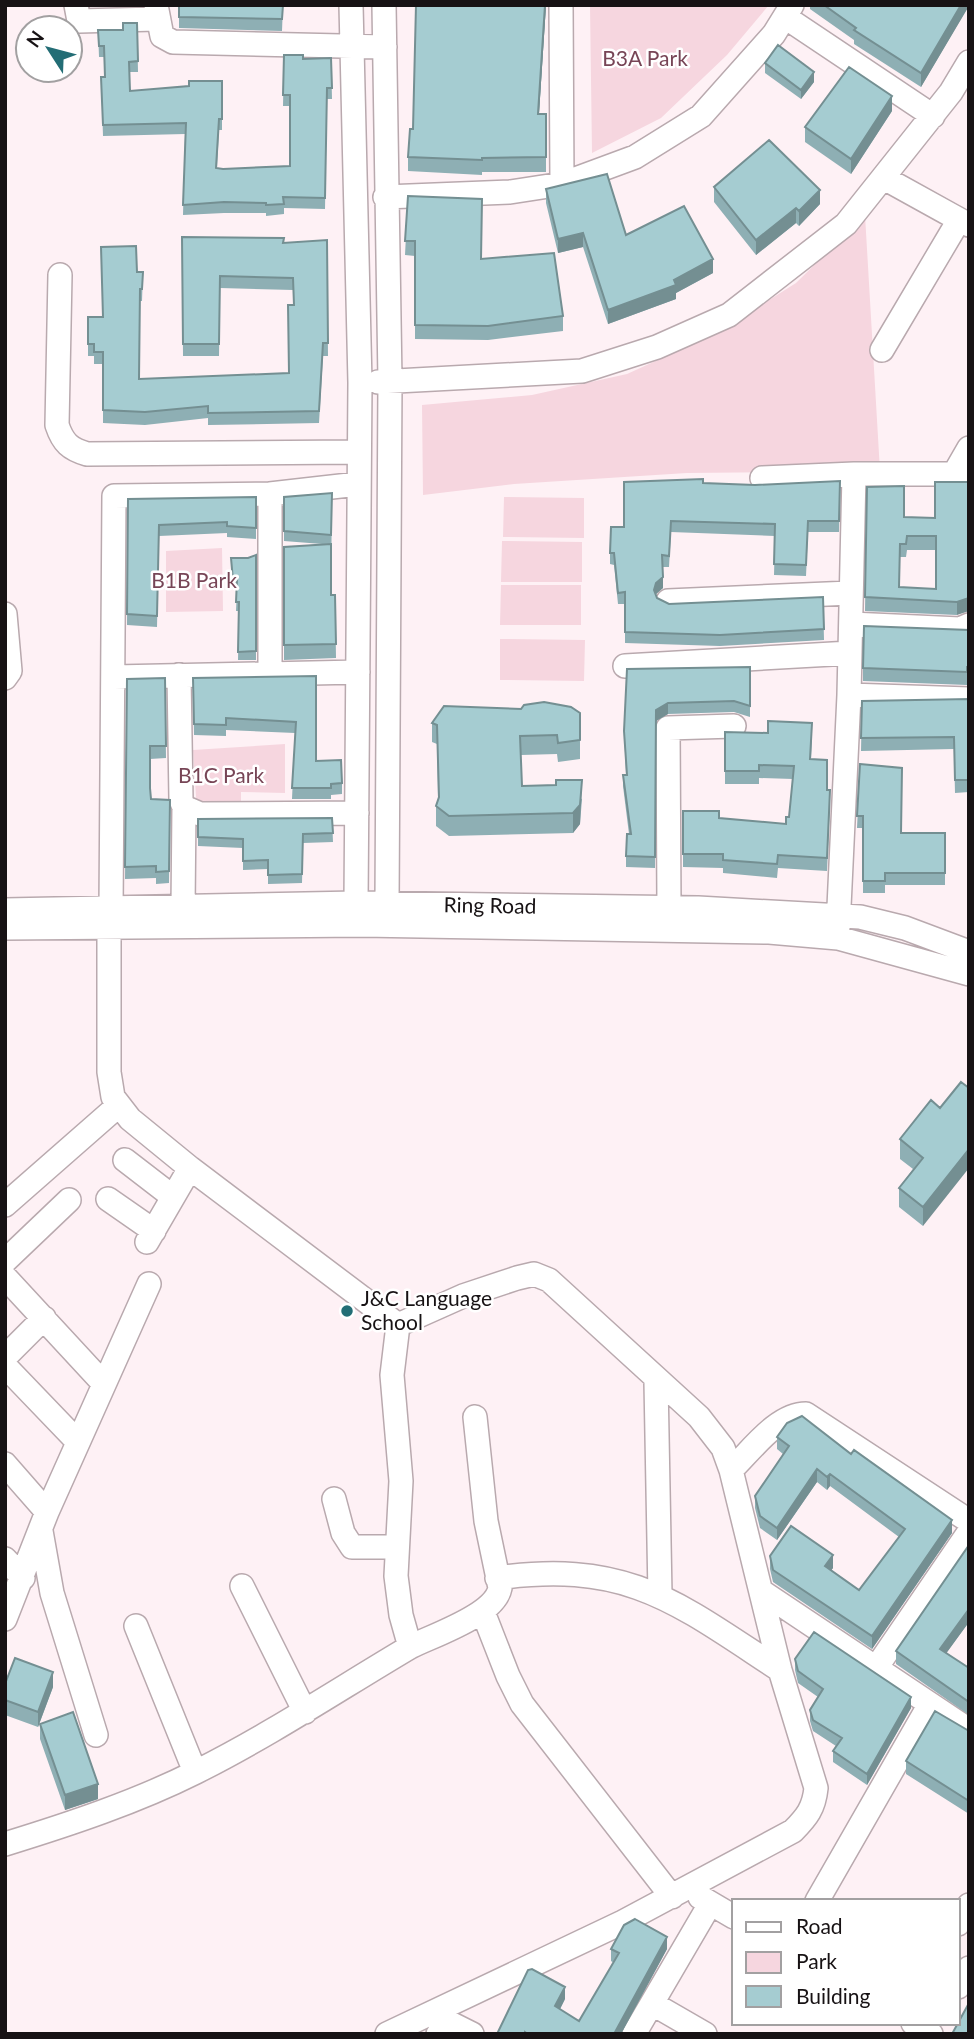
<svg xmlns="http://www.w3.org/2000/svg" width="974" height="2039" font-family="Lato,sans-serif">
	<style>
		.green { fill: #f6d6df }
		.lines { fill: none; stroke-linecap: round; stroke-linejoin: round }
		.minor-casing { stroke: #b9a9ae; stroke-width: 26 }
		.minor { stroke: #fff; stroke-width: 23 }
		.wall { fill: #8eafb4; fill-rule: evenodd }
		.shaded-wall { fill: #748f92 }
		.building { fill: #a5ccd1; stroke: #748f92; stroke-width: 2; fill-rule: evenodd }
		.poi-dot { fill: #236d75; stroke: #fff; stroke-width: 2.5 }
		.labels { text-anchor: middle; stroke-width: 5; stroke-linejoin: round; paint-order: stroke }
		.park-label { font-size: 21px; fill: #774556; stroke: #fff }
		.street-label { font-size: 21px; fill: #171214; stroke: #fff }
		.poi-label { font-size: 21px; fill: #171214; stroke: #fff; text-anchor: start }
	</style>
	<rect width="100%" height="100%" fill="#fef1f5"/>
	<!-- green -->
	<path class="green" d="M590 5H769L727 55 661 118 592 153Z
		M865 215 880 471 687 473 514 484 423 495 422 405 532 395 627 374 715 334 796 283Z
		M504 497 584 498V538L503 537Z
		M502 541 582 542V582H501Z
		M222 548 223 611 166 612V551Z
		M501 585H581V625H500Z
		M500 639 585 640 584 681 500 680Z
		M285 744V793L241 792V810L197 811 193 750Z"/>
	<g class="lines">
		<defs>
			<path id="minor" d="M76 5 79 21 156 19
				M156 5 162 36 173 42 385 47
				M351 5 360 383 356 903 360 919
				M384 5 390 381 387 905 390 919
				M561 5 562 184
				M785 17 933 116
				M884 178 969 225
				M385 197 510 192 562 184 635 157 701 116 774 34 792 5
				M60 275 57 425C63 443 70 449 87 454L358 452
				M882 350 959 220
				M378 382 582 371 657 347 729 315 846 224 951 92 969 62
				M954 474 969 448
				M762 478 854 474H969
				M668 601 850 593
				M5 614 10 671 5 678
				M851 624 960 629 969 625
				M625 666 850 653
				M270 674V494L358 484
				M179 675 181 800 184 807 200 814 357 813
				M114 677 358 672
				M849 695 969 699
				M669 907 668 728 734 726
				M183 908 184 807
				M5 910 356 903 698 908 860 917 905 928 969 952
				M111 910 114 496 270 494
				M106 914 109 928V1072L113 1097 130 1119 190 1168 398 1325
				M5 928 362 925 769 932 838 938 969 974
				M838 928 849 695 854 474
				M125 1160 173 1197
				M108 1199 154 1231
				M5 1205 119 1105
				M147 1242 190 1168
				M5 1261 69 1200
				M5 1277 104 1384
				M5 1357 44 1318
				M5 1366 78 1442
				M656 1382 660 1595
				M5 1464 47 1512
				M731 1470C751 1451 777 1414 806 1414L969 1521
				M334 1499 343 1533 352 1547H397
				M41 1531 52 1593 96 1735
				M5 1559 23 1578
				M497 1578C628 1560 676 1602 780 1670
				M242 1586 305 1712
				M761 1591 969 1730
				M483 1612 508 1676 522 1704 672 1897
				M5 1619 47 1512 149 1284
				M136 1626 195 1772
				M410 1647C434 1635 495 1615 500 1588L486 1521 475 1417
				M876 1668 969 1532
				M5 1844C70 1824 136 1802 196 1772 270 1735 339 1689 410 1647L401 1615 396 1576 401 1481 392 1375 398 1325
				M700 1897 734 1917
				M817 1901 930 1704
				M958 1924 969 1905
				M958 1987 969 1968
				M653 2004 705 2034
				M913 2023 931 2034
				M387 2034 623 1922 793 1831C807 1817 814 1808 816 1788L780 1670 731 1470 723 1448 699 1417 549 1280 534 1274 517 1278 463 1296 398 1325
				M438 2034 448 2022 472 2034
				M634 2034 710 1904"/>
		</defs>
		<!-- minor casing -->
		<use href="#minor" class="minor-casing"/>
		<!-- minor -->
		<use href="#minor" class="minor"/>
	</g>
	<!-- wall -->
	<path class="wall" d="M283 5 282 31 179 28V17Z
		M416 5H546L539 114H546V172H482V175L408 171V157L413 129Z
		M810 5H969L921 87 854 44V40L810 9Z
		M137 23 138 72H129L130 91 189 86 222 81V130H219L217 168 223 169 290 166V106H283L284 55 303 59 331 58 332 99H327L325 209 284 208V214L266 216V213H224L183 215 185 134 103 136 101 77H105L104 57H99L98 30H123Z
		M765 63 814 82 801 99 765 73Z
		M892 111 851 174 805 142V127Z
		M714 187 820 204 799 226 796 223 756 255 714 202Z
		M546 189 626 235 713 273 676 293V299L608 324 583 247 558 253 546 203Z
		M408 196 481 259 563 316V331L488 340 415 339V256L405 255Z
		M182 237 283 243 327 240 328 356H323L319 423 208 425V418L145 425 103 423V364H94V356H88V317H103L137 272H143L142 301H140L139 379 289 373 293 305V290L220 288 219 356H183Z
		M840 481 839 532H808L806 576 774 575 775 536 671 532 669 567H663V588L656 594 657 598 669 604 823 597 824 640 720 646 625 643V604H618L614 565 610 564V553L624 527 703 483 755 485Z
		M969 482 957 615 865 611 867 487 904 517 935 518ZM907 550H936V589L899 587 900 557H906Z
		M332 493 331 595H335L336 658 284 660V547L322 544 284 541V497Z
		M256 497V539L227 537V533L159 536 157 627 127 625 128 499Z
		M256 555V660H238L239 611H236L237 588 233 589 231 558H248Z
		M969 630V679H967V685L863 681V668Z
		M750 667V717L734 712 668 714 656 721 655 868 626 867V856L629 834 623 786V775H626L624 731 627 669Z
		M316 676V761L342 783V794L331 795V799H292L295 733 226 730V736L194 735 193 678Z
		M165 678 166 758 150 759 151 799 170 800 169 883 156 884V878L125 879 127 679Z
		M969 699V792L955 793 954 749 861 751 862 701Z
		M580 713V759L558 762 557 754 521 755 522 786 556 785 582 799 580 824 573 833 449 836 436 826V806L438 799 437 744 432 742V723Z
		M725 732 812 737 811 759 827 790 830 804 827 871 778 868 777 878 723 873V868L683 867V811L719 818 786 824 789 817 793 779 759 778V784H725Z
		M860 764 901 833H945V885H885V893H863V828H857Z
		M332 818 333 842 303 843 302 883 268 884V869L243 870V848L198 846V819Z
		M940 1108 923 1226 899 1207V1188L913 1169 900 1159V1139Z
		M777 1437 952 1533 872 1649 773 1582 770 1569V1556L833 1568 831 1570 859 1590 899 1537 830 1486 827 1490 817 1482 777 1540 760 1528 755 1508V1496L783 1454 777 1449Z
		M969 1622 946 1653 969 1668V1715L896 1664V1651Z
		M795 1659 911 1708 867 1785 833 1762V1751L836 1746 813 1731 810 1721V1710L818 1697 798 1683 795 1670Z
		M5 1684 53 1687 38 1727 5 1715Z
		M40 1724 98 1799 65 1810 40 1739Z
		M969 1731V1814L906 1774V1761Z
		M611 1949H667L621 2034H497L565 1999 560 2009 579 2021 614 1963 611 1961Z"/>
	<!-- shaded-wall -->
	<path class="shaded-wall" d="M545 5H546L538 128V114Z
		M961 5H969V6L921 87V73Z
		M814 72V82L801 99V90Z
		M892 96V111L851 174V159Z
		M820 190V204L799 226V211Z
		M796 208V223L756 255V240Z
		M583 233V247L558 253V239Z
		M713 259V273L676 293V299L608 324V310L674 280Z
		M663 577V588L656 594 654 590 656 583Z
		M969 598V611L957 615V602Z
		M668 703V714L656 721 655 868 656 710Z
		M582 780 580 824 573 833V813Z
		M969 1149V1168L923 1226V1207Z
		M817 1469V1482L777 1540V1528Z
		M830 1474V1486L827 1490V1477Z
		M952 1520V1533L872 1649V1636Z
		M833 1555V1568L825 1579V1566Z
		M969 1609V1622L940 1662V1649Z
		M53 1672V1687L38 1727V1712Z
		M911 1697V1708L867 1785V1774Z
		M98 1784V1799L65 1810V1795Z
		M667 1937V1949L621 2034H614Z
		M565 1987V1999L555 2019V2006Z"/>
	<!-- building -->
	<path class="building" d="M179 5H283L282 19 179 17Z
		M416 5H545L538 114H546V157L482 158V160L408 157 410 129H413Z
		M824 5H961L921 73 854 30 856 28Z
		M123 23H137L138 61 129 62 130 91 189 86V81H222V119H219L216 168 223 169 290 166V95H283L284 55H303V59L331 58 332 88H327L325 198 283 197 284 204 266 205V203L224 202 183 205 186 123 103 125 101 77H105L104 46H99L98 30H123Z
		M778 45 814 72 801 90 765 63Z
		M849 67 892 96 851 159 805 127Z
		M769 140 820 190 799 211 796 208 756 240 714 187Z
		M607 174 626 235 684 206 713 259 674 280 676 285 608 310 583 233 558 239 546 189Z
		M408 196 482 199 481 259 554 253 563 316 488 326 415 325V241H405Z
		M182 237 284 238 283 243 327 240 328 343H323L319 411 208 413V406L145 412 103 410V352H94V344H88V317H103L101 247 136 246 137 272H143L142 289H140L139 379 289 373 288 305H294L293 278 220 276 219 344H183Z
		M703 479V483L755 485 840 481 839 521H808L806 565 774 564 775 524 671 521 669 556 662 555 663 577 656 583 654 590 657 598 669 604 823 597 824 629 720 635 625 632V592L618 593 614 553H610L611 527H624V482Z
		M935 482H969V598L957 602 865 597 867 487 904 486V517L935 518ZM907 536H936V589L899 587 900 544H906Z
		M332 493 331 535 284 531V497Z
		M256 497V528L227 526V522L159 525 157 616 127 614 128 499Z
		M331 544V595H335L336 644 284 645V547Z
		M256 555V651L238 652 239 602H236L237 579 233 580 231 558H248Z
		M864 626 969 630V667H967V672L863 668Z
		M750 667V706L734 701 668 703 656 710 655 857 626 856 627 834H631L623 775H627L624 731 627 669Z
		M316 676V761L341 760 342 783 331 784V788H292L296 722 226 718V725L194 724 193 678Z
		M165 678 166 746H150V788L151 799 170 800 169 871 156 872V866L125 867 127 679Z
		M969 699V780H955L954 737 861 738 862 701Z
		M544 702 571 707 580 713V740L558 743 557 735 520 736 522 786 556 785V780H582L580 805 573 813 449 816 436 806 439 797 437 725 432 723 444 706 521 709 524 705Z
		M768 721 812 723 810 759 827 760V790H830L827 858 778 855 777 864 723 860V854H683V811H719V818L786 824V817H789L794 766 759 765V771H725V732L768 733Z
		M860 764 902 768 901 833H945V873H885V881H863V816H857Z
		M332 818 333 833 303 834 302 874 268 875V860L243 861V839L198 837V819Z
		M961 1082 969 1088V1149L923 1207 899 1188 923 1158 900 1139 931 1100 940 1108Z
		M802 1416 851 1454 854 1450 952 1520 872 1636 773 1570 770 1556 791 1526 833 1555 825 1566 859 1590 905 1529 830 1474 827 1477 817 1469 777 1528 760 1516 755 1496 789 1446 777 1437 787 1423Z
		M969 1545V1609L940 1649 969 1668V1702L896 1651Z
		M814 1632 911 1697 867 1774 833 1751 842 1738 813 1720 810 1710 823 1689 798 1671 795 1659Z
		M15 1658 53 1672 38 1712 5 1700V1684Z
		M935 1711 969 1731V1801L906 1761Z
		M73 1712 98 1784 65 1795 40 1724Z
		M635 1919 667 1937 614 2034H528L525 2032V2034H497L528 1970 532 1969 565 1987 555 2006 579 2021 619 1953 611 1949 624 1925Z
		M969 2003V2034H952L958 2023Z"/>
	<!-- markers -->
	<circle class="poi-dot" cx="347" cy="1311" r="7"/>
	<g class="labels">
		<!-- park labels -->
		<g class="park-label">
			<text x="645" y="66">B3A Park</text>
			<text x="194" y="588">B1B Park</text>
			<text x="221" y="783">B1C Park</text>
		</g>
		<!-- street labels -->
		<g class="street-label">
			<text transform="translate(490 906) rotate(1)" y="7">Ring Road</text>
		</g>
		<!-- poi labels -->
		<g class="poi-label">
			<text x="361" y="1306">J&amp;C Language<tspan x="361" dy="24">School</tspan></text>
		</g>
	</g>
	<!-- border -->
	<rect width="974" height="2039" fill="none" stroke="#171214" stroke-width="14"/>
	<!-- legend -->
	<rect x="732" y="1899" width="228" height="126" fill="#ffffff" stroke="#a2a0a1" stroke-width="2"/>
	<rect x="746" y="1922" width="35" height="10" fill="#ffffff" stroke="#a2a0a1" stroke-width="2"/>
	<text x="796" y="1934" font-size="21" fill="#171214">Road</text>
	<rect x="746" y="1952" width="35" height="21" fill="#f6d6df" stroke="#a2a0a1" stroke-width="2"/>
	<text x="796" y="1969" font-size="21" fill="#171214">Park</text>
	<rect x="746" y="1986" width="35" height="21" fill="#a5ccd1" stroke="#a2a0a1" stroke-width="2"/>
	<text x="796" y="2004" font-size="21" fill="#171214">Building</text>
	<!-- north arrow -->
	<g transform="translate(49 49) rotate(306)"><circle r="33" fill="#ffffff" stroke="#a2a0a1" stroke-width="2"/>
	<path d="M0-5L12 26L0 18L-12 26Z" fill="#236d75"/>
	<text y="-10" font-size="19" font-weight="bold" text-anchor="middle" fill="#171214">N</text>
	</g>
</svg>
